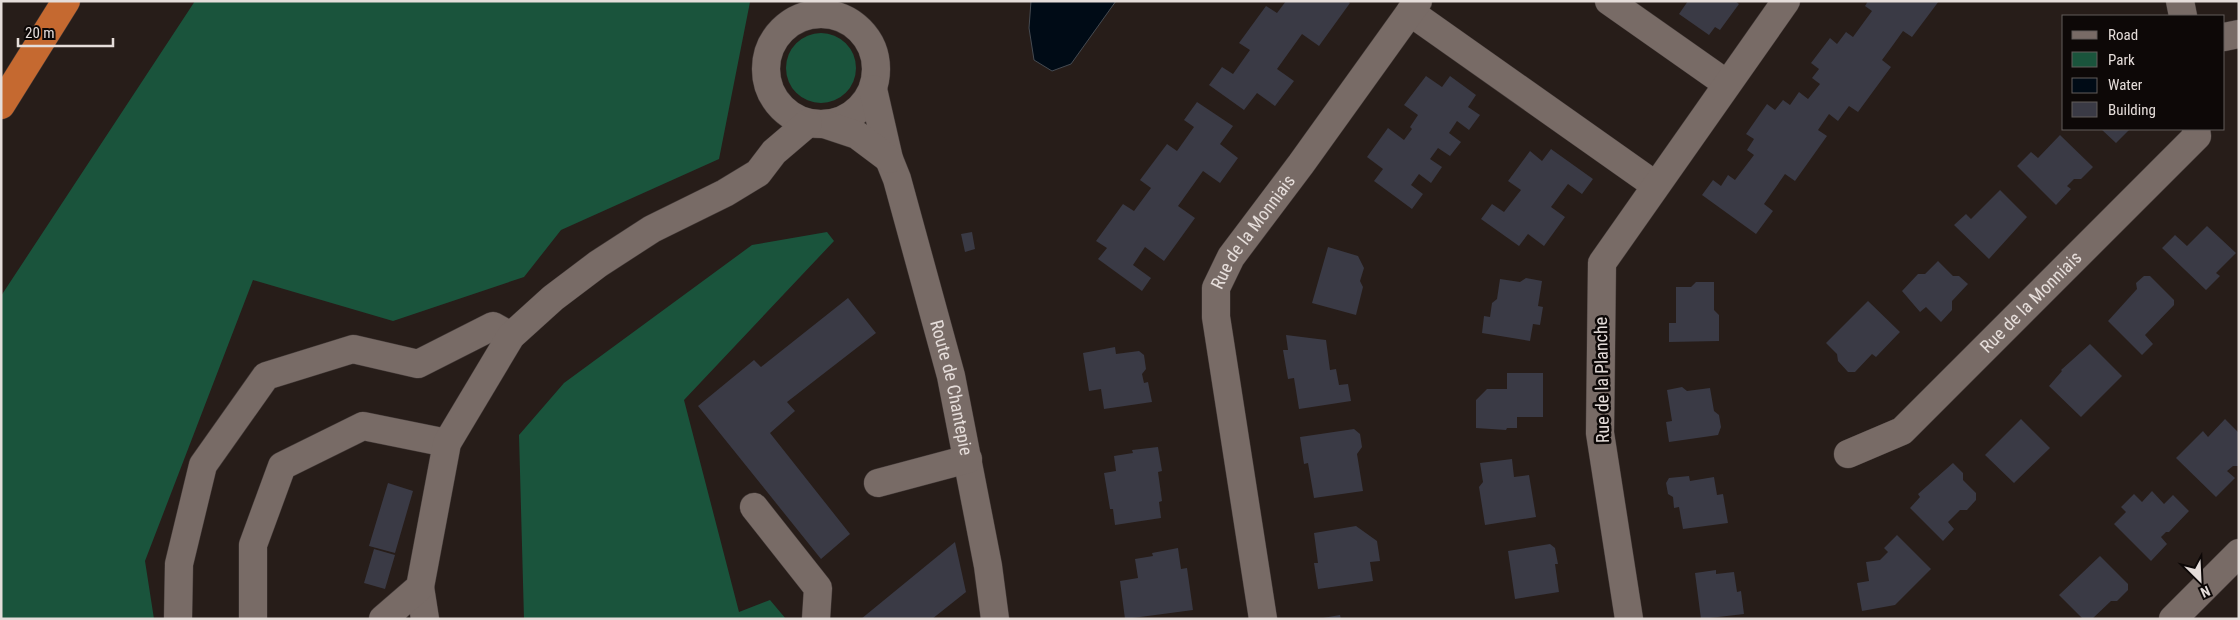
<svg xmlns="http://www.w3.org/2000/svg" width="2240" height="620" font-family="'Roboto Condensed',sans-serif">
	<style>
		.green { fill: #1a543c }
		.water { fill: #000b16; stroke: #454a51 }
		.building { fill: #3a3a45 }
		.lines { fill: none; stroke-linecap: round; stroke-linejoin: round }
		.minor-casing { stroke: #433a38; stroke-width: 29 }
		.highway-casing { stroke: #433a38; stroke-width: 29 }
		.minor { stroke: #786b66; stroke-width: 28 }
		.highway { stroke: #c56930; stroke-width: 28 }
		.labels { text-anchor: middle; stroke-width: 5; stroke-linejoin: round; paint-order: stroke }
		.street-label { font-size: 18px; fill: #e5ddda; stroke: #0d0807 }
	</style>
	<rect width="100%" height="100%" fill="#271d19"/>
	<!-- green -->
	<path class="green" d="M195 1 750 2 719 159 561 230 524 277 393 321 253 280 145 561 154 619H1V296Z
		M786 68a35 35 0 1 1 70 0a35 35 0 1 1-70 0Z
		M827 232 834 241 684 400 739 612 770 600 786 619H524L519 435 564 383 752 245Z"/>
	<!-- water -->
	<path class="water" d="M1031 1H1116L1071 64 1052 71 1034 60 1029 28Z"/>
	<!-- building -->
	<path class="building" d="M1286 1H1347L1350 3 1319 46 1302 34 1277 69 1294 81 1275 106 1257 93 1244 110 1209 85 1222 67 1233 74 1250 50 1239 43 1266 6 1277 13Z
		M1688 1H1735L1739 4 1720 30 1715 27 1709 35 1679 14Z
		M1868 1H1939L1912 37 1903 31 1893 45 1882 60 1891 67 1858 112 1849 106 1838 121 1829 114 1818 130 1827 136 1795 181 1785 174 1764 204 1773 211 1756 234 1702 195 1713 180 1721 186 1728 175 1735 180 1754 155 1747 150 1754 139 1746 134 1767 104 1775 110 1783 100 1790 105 1799 92 1808 99 1820 84 1812 78 1819 69 1811 63 1830 38 1837 44 1846 32 1853 37 1872 11 1865 6Z
		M1426 76 1442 87 1450 76 1476 95 1468 107 1480 115 1469 130 1457 121 1449 133 1461 142 1450 156 1438 148 1430 159 1442 167 1431 183 1419 174 1411 185 1423 194 1412 209 1374 181 1383 169 1367 157 1388 128 1404 140 1412 129 1410 127 1418 115 1404 105Z
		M1197 102 1233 126 1220 144 1238 158 1220 183 1203 171 1178 206 1195 218 1164 261 1145 247 1133 265 1151 278 1142 291 1098 259 1107 248 1096 241 1123 204 1134 211 1151 188 1140 180 1167 144 1177 151 1194 127 1184 120Z
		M2101 129H2130L2116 143Z
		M2060 135 2093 167 2081 179H2074L2067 186 2071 189 2056 205 2017 166 2031 152 2038 158Z
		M1551 149 1593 179 1582 194 1568 184 1551 207 1565 217 1544 246 1528 234 1519 246 1481 219 1492 204 1504 212 1521 190 1508 181 1530 151 1542 161Z
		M2000 190 2027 217 1989 259 1954 225 1966 214 1971 219Z
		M2207 226 2236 253 2216 273 2220 276 2206 290 2162 248 2175 235 2187 246Z
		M972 232 975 249 965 252 961 234Z
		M1328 247 1358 256 1364 268 1360 281 1363 287 1356 315 1312 303Z
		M1938 261 1953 276H1959L1968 284 1952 301V310L1941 322 1926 307 1920 312 1902 291 1918 274H1925Z
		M2144 276H2150L2174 300V305L2145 335 2153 344 2142 355 2108 321 2137 289 2136 283Z
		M1526 278 1542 281 1538 306 1543 307 1540 325 1533 324 1530 341 1482 333 1484 316 1490 317 1492 303 1497 299 1500 279 1520 282Z
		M1696 282H1714V310L1719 315V341L1669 342V323H1676V287H1691Z
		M848 298 876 333 787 402 795 411 770 433 850 534 821 559 698 406 754 360 761 367Z
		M1868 301 1900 332 1876 357 1872 354 1855 372H1848L1838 361 1837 354 1826 343Z
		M1286 335 1326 340 1330 370 1336 369 1339 385 1348 384 1351 401 1299 409 1294 378 1288 379 1283 350H1288Z
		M2090 344 2122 376 2081 417 2049 386 2062 371 2061 370Z
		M1115 347 1116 354 1139 351 1144 355 1146 369 1142 374 1144 383 1148 382 1152 402 1104 409 1101 389 1089 391 1083 353Z
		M1507 373H1543V417H1517V428H1507L1506 430 1476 428V400L1487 389H1507Z
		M1682 387 1687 391 1710 388 1714 411 1719 415 1721 427 1718 435 1669 442 1666 422 1672 421 1667 390Z
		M2021 419 2050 448 2014 483 1985 455Z
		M2225 419 2239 433V466H2233L2227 471 2235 478 2216 497 2176 458 2203 431 2208 437Z
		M1354 429 1360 434 1362 447 1357 454 1363 491 1314 498 1308 463 1304 464 1300 437Z
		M1158 447 1162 471 1158 472 1162 501 1159 502 1161 518 1115 525 1113 509H1110L1104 473 1116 471 1114 456 1133 453 1132 450Z
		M1512 459 1514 477 1529 475 1536 517 1485 525 1479 487 1483 482 1480 463Z
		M1953 463 1963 473V480L1976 493V500L1967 510H1960L1948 522 1954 529 1943 541 1910 508 1920 497 1918 494Z
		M1689 476 1690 481 1714 477 1717 495 1723 494 1728 523 1683 529 1679 507 1674 508 1673 497 1668 494 1666 483 1669 478Z
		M388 483 413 491 395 553 369 546Z
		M2152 491 2164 504 2173 495 2189 511 2169 532H2166L2161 537 2167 544 2151 561 2114 524 2126 512 2121 507 2134 494 2142 502Z
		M1356 526 1377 541 1380 561 1370 562 1373 581 1318 589 1314 563H1318L1314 533Z
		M1897 535 1931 569 1895 605 1862 611 1857 583 1869 581 1866 562 1880 560 1888 552 1884 548Z
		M955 542 966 592 932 619H861Z
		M1550 544 1555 548 1558 564H1555L1559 592 1515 599 1508 551Z
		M1178 548 1181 569 1187 568 1193 610 1125 619 1120 581 1138 578 1135 559 1153 556 1152 553Z
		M374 549 395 555 385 589 364 583Z
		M2100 556 2128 584V590L2117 601H2111L2092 619H2083L2059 595Z
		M1716 570V574L1734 572 1737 592 1741 591 1744 614 1701 619 1695 573Z
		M1340 615 1341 619H1324L1323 618Z"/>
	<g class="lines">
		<defs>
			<g id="minor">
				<path d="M1609 1 1727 84"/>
				<path d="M2180 1 2183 16"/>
				<path d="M1410 12 1655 185"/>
				<circle cx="821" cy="69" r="55"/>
				<path d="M2224 37 2239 34"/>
				<path id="s1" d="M873 89 889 159 897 179 951 376 988 566 995 619"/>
				<path d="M824 124 857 135 889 159"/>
				<path id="s2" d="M1848 454 1902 431 2197 136 2196 129"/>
				<path d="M878 483 968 459"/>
				<path d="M754 507 818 588 816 619"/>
				<path d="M420 587 425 619"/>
				<path d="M178 619 179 564 203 465 266 376 353 349 418 364 493 326 511 336"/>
				<path d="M253 619V545L282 466 363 426 447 443"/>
				<path d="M383 619 420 587 447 443 511 336 553 298 598 264 652 229 725 193 758 173 774 152 808 123"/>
				<path id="s3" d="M1263 619 1216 317V288L1231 257 1301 164 1418 1"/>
				<path d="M1629 619 1600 433 1602 263 1786 1"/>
				<path d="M2173 619 2239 553"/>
			</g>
			<path id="highway" d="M1 105 66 1"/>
		</defs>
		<!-- minor casing -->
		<use href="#minor" class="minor-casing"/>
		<!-- highway casing -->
		<use href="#highway" class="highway-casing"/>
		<!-- minor -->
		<use href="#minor" class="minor"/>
		<!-- highway -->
		<use href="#highway" class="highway"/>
	</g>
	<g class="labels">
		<!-- street labels -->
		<g class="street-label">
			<text dy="6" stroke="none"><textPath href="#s3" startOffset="402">Rue de la Monniais</textPath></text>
			<text dy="6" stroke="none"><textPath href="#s2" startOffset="241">Rue de la Monniais</textPath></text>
			<text transform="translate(1602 380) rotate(-91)" y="6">Rue de la Planche</text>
			<text dy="6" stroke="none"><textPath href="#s1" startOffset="309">Route de Chantepie</textPath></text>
		</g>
	</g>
	<!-- border -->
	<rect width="2240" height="620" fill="none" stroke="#e5ddda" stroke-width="5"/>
	<!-- legend -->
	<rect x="2062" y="15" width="162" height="115" fill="#0d0807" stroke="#635d5b"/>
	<rect x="2072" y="31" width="25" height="8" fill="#786b66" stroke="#635d5b"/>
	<text x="2108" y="40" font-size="15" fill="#e5ddda">Road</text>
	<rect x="2072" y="52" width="25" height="15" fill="#1a543c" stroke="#635d5b"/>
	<text x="2108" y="65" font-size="15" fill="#e5ddda">Park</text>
	<rect x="2072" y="78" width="25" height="15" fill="#000b16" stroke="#635d5b"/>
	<text x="2108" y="90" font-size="15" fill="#e5ddda">Water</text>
	<rect x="2072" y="102" width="25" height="15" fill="#3a3a45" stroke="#635d5b"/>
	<text x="2108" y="115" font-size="15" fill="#e5ddda">Building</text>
	<!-- north arrow -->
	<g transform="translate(2200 580) rotate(156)" stroke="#0d0807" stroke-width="4" paint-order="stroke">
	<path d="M0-4L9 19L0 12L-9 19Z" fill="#e5ddda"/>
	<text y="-8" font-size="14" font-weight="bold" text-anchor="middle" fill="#e5ddda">N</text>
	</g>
	<!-- scale -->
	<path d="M18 38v8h95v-8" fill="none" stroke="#e5ddda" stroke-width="2.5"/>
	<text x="25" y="38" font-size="15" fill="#e5ddda" stroke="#0d0807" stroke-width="4" paint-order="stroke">20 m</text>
</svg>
